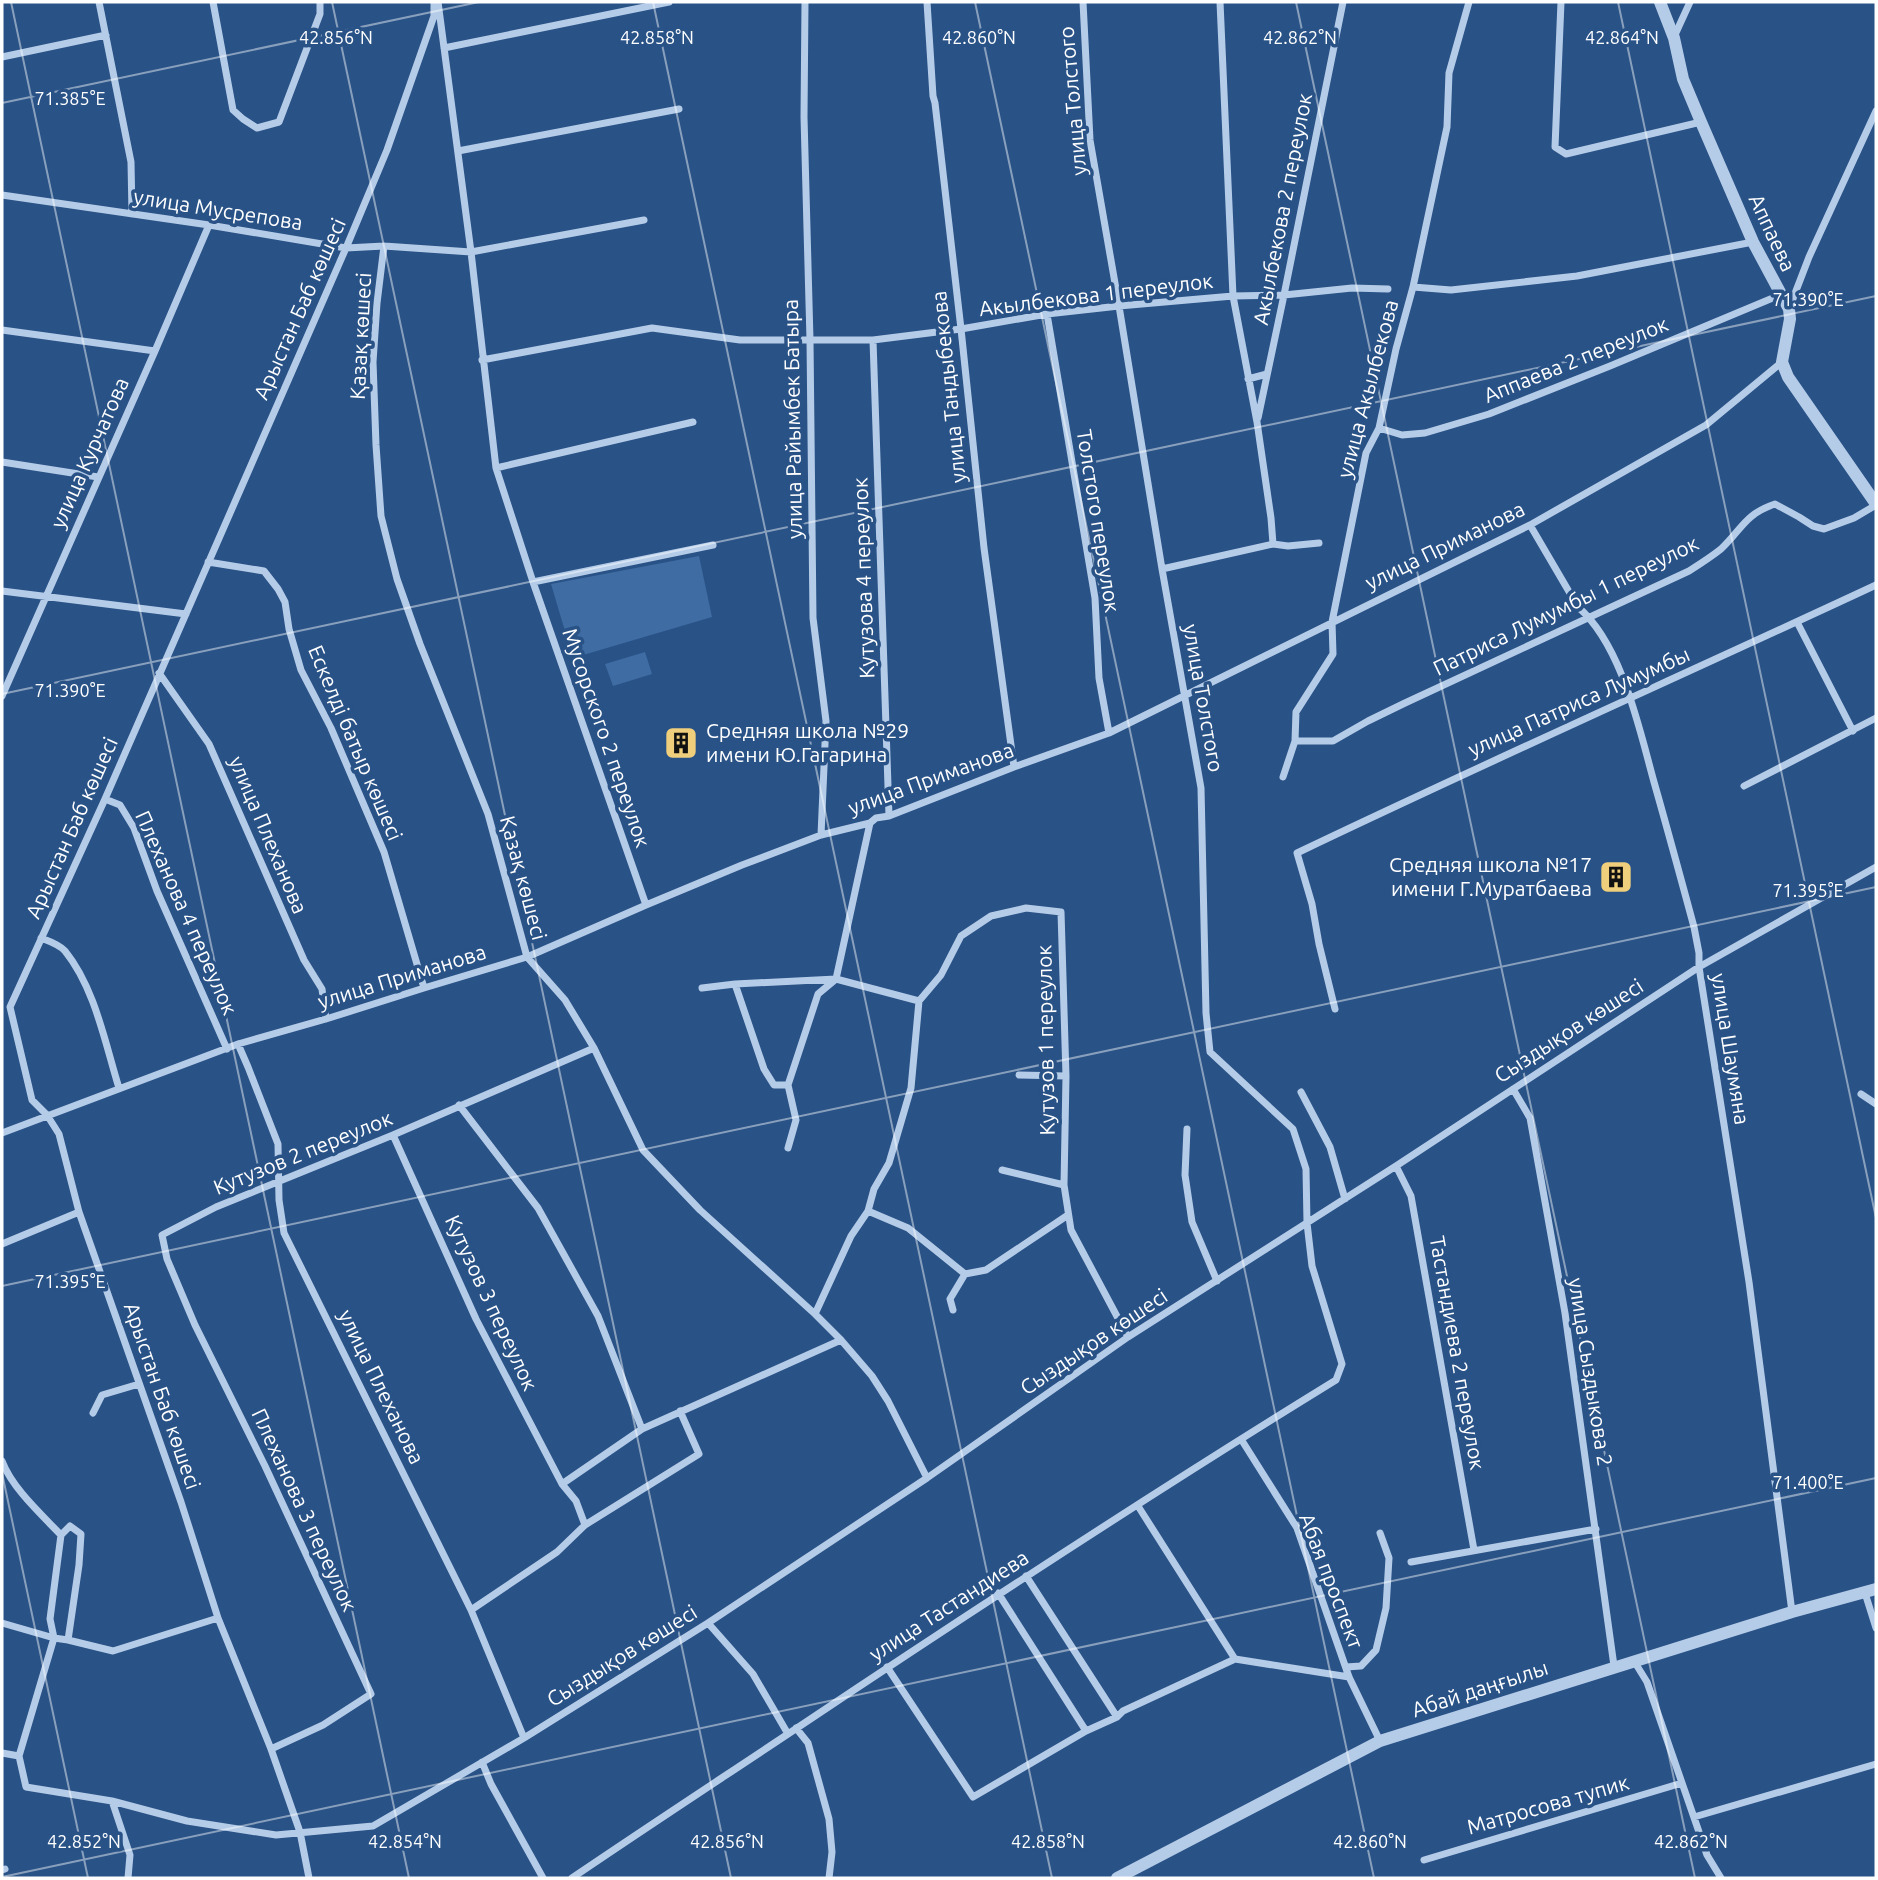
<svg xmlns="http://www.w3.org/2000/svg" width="1878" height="1880" font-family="Ubuntu,sans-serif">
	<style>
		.green { fill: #3e6ca3 }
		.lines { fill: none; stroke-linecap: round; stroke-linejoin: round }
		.minor { stroke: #b5cce8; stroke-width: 7 }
		.tertiary { stroke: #b5cce8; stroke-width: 12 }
		.ticks { fill: none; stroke: #fff; stroke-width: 2; stroke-opacity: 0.45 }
		.labels { text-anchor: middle; stroke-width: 7; stroke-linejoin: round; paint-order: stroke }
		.street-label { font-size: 21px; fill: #fff; stroke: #295287 }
		.poi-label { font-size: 21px; fill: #fff; stroke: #295287; text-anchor: start }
		.ticks-label { font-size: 18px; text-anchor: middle; fill: #fff; stroke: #295287; stroke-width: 7; stroke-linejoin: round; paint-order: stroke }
	</style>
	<rect width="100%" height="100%" fill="#295287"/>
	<!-- green -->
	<path class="green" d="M699 556 712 617 573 658 551 584Z
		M645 652 652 674 613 686 605 664Z"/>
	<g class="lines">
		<!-- minor -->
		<path class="minor" d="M99 2 131 162 132 214
			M213 2 233 110 243 119 257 128 279 122 320 14V2
			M438 2 471 252 496 468 533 582 646 905
			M805 2 804 117 810 340 813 618 826 721 821 835
			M927 2 933 96 935 103 961 329 984 548 1014 767
			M1561 2 1555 147 1566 154 1701 122
			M1674 37 1690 2
			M444 48 669 2
			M2 57 106 35
			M458 151 679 109
			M2 195 209 225 346 248 384 246 471 252 644 220
			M384 246 377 303 373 362 376 445 381 516 397 579 420 644 488 814 527 957 565 1000 594 1048 643 1150 700 1210 815 1314 841 1340 872 1376 888 1401 927 1478
			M1413 287 1451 290 1577 276 1753 242
			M1789 309 1809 257 1876 111
			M1047 314 1095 598 1099 678 1109 733
			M2 330 155 351
			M873 340 889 816
			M482 360 652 328 740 340H873L961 329 1047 314 1119 306 1233 296 1284 295 1352 288 1388 289
			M1248 379 1267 374
			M1258 418 1284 295 1343 2
			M1379 428 1402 435 1425 433 1489 414 1610 366 1780 295
			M2 462 98 477
			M496 468 693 422
			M1530 525 1578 607C1622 645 1639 728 1654 782 1668 831 1681 879 1694 927L1699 953V967L1749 1282 1792 1612
			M1273 544 1288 546 1319 543
			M208 562 264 571 278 589 285 602 289 629 301 670 331 728 384 852 424 988
			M1162 569 1273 544 1271 518 1257 422 1233 296 1220 2
			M533 582 713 545
			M2 591 186 614
			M1797 622 1853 731
			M159 673 209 744 304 960 322 989 326 1019
			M2 696 155 351 209 225
			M1295 741H1333L1368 721 1405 703 1689 571C1700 564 1711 557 1721 549 1742 529 1745 514 1775 504L1799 517 1813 526 1824 529 1854 518 1876 505
			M1283 777 1295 741 1296 712 1333 654 1332 622 1366 453 1379 428 1396 349 1413 287 1447 127 1449 73 1469 2
			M1744 786 1876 718
			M105 799 120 805 134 828 157 891 227 1049
			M41 938C49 941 60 945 65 951 95 988 105 1043 119 1088
			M735 984 764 1069 774 1085H788
			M702 988 735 984 836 979 919 1001
			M1335 1009 1319 944 1312 904 1297 853C1489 761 1683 675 1876 585
			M238 1044 248 1067 278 1144 279 1200 284 1233 471 1610 524 1738
			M1019 1075 1066 1076
			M1513 1089 1530 1118 1565 1313 1614 1666
			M1301 1092 1330 1147 1345 1199
			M1861 1094 1876 1104
			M459 1105 538 1208 598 1316 642 1429
			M1187 1129 1185 1175 1192 1222 1217 1281
			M2 1133 238 1044 326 1019 424 988 527 957 646 905 742 865 821 835 870 823 876 818 889 816 1014 767 1109 733 1530 525 1706 425 1782 362
			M393 1135 476 1319 562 1484 576 1501 585 1525
			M788 1148 796 1120 788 1085 818 994 836 979 870 823
			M1396 1166 1411 1196 1474 1550
			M1002 1170 1064 1185
			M868 1211 908 1228 965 1274
			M2 1244 79 1212
			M953 1310 950 1299 965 1274 986 1270 1068 1215
			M815 1314 851 1236 868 1211 874 1189 889 1163 911 1088 919 1001 941 975 961 936 991 916 1026 908 1061 912 1066 1076 1064 1185 1071 1230 1128 1337
			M93 1413 102 1395 139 1384
			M1241 1439 1297 1528 1349 1677 1380 1741
			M2 1461C12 1488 41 1514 61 1535
			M562 1484 642 1429 841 1340
			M1138 1506 1235 1659
			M1411 1562 1596 1529
			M1026 1576 1117 1717
			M998 1593 1086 1731
			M1865 1593 1876 1628
			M471 1610 557 1552 585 1525 699 1454 680 1411
			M2 1623 54 1638 68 1640 113 1651 218 1618
			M708 1623 753 1674 788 1734
			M1634 1661 1647 1682 1707 1855 1721 1878
			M887 1667 973 1797 1086 1731 1117 1717 1123 1711 1235 1659 1349 1677
			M1346 1667 1361 1666 1376 1650 1386 1608 1389 1558 1380 1533
			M796 1728 808 1743 829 1819 832 1852 829 1878
			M271 1749 323 1725 371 1694 265 1466 195 1325 167 1259 162 1235 216 1207 393 1135 594 1048
			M2 1753 19 1756 26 1787 112 1801 187 1821 276 1835 373 1826 524 1738 708 1623 927 1478 1128 1337 1396 1166 1699 967 1876 867
			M19 1756 54 1638 50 1619 61 1535 70 1526 81 1534 79 1565 68 1640
			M482 1762 491 1784 543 1878
			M112 1801 130 1855 128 1878
			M1694 1817 1876 1764
			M1424 1860 1682 1783
			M2 1870 5 1869
			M309 1878 300 1832 271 1749 218 1618 181 1502 79 1212 59 1134 47 1115 32 1100 10 1007 105 799 346 248 387 150 434 16V2
			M572 1878C647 1827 722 1778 797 1728 975 1609 1154 1492 1336 1380L1342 1364 1312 1266 1307 1223 1306 1169 1293 1129 1210 1052 1206 1013 1201 788 1162 569 1119 306 1090 140 1083 2"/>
		<!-- tertiary -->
		<path class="tertiary" d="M1660 2 1674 38 1683 79 1701 122 1753 242 1789 309 1790 319 1782 362 1788 377 1876 504
			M1117 1878 1380 1741 1792 1612 1876 1589"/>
	</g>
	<!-- ticks -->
	<path class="ticks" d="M11 2 409 1878M332 2 731 1878M653 2 1052 1878M975 2 1374 1878M1296 2 1695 1878M1618 2 1876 1218M2 103 479 2M2 694 1876 296M2 1286 1876 887M2 1473 88 1878M2 1877 1876 1478"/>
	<!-- icons -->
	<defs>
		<symbol id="building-square" viewBox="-11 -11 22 22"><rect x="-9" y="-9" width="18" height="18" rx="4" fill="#efce7c" stroke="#295287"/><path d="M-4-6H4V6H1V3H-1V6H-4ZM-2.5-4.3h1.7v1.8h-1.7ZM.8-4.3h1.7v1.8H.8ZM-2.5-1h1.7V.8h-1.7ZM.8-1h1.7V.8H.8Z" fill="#111"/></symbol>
	</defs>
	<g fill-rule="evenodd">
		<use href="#building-square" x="662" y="724" width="38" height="38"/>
		<use href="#building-square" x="1597" y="858" width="38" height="38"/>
	</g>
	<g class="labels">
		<!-- street labels -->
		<g class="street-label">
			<text transform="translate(1073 101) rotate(-95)" y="7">улица Толстого</text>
			<text transform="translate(1283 209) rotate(-79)" y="7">Акылбекова 2 переулок</text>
			<text transform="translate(218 210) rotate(9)" y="7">улица Мусрепова</text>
			<text transform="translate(1772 233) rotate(65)" y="7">Аппаева</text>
			<text transform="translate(1096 295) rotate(-7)" y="7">Акылбекова 1 переулок</text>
			<text transform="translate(300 309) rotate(-66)" y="7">Арыстан Баб көшесі</text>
			<text transform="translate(361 336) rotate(-87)" y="7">Қазақ көшесі</text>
			<text transform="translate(1576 360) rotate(-22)" y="7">Аппаева 2 переулок</text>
			<text transform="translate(949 387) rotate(-96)" y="7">улица Тандыбекова</text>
			<text transform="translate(1368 389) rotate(-75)" y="7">улица Акылбекова</text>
			<text transform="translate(793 419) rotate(-91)" y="7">улица Райымбек Батыра</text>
			<text transform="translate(90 453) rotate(-66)" y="7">улица Курчатова</text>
			<text transform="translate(1098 521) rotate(81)" y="7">Толстого переулок</text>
			<text transform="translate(1445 546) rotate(-26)" y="7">улица Приманова</text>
			<text transform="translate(864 578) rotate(-92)" y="7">Кутузова 4 переулок</text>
			<text transform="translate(1566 606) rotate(-26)" y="7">Патриса Лумумбы 1 переулок</text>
			<text transform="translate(1203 698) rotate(80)" y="7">улица Толстого</text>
			<text transform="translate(1579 702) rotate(-24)" y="7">улица Патриса Лумумбы</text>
			<text transform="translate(606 738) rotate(71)" y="7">Мусорского 2 переулок</text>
			<text transform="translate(355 743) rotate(67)" y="7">Ескелді батыр көшесі</text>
			<text transform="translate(931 779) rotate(-20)" y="7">улица Приманова</text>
			<text transform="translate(72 828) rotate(-66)" y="7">Арыстан Баб көшесі</text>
			<text transform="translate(268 835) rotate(67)" y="7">улица Плеханова</text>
			<text transform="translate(523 878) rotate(75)" y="7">Қазақ көшесі</text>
			<text transform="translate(186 913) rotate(66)" y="7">Плеханова 4 переулок</text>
			<text transform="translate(402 977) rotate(-17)" y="7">улица Приманова</text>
			<text transform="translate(1569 1031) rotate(-33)" y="7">Сыздықов көшесі</text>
			<text transform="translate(1046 1040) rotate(-91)" y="7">Кутузов 1 переулок</text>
			<text transform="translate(1730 1049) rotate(81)" y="7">улица Шаумяна</text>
			<text transform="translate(303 1153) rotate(-22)" y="7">Кутузов 2 переулок</text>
			<text transform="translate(491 1303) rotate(65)" y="7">Кутузов 3 переулок</text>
			<text transform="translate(1094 1342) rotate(-34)" y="7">Сыздықов көшесі</text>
			<text transform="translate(1457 1353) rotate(80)" y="7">Тастандиева 2 переулок</text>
			<text transform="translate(1590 1372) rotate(81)" y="7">улица Сыздыкова 2</text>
			<text transform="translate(381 1387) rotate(64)" y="7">улица Плеханова</text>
			<text transform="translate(162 1396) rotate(71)" y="7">Арыстан Баб көшесі</text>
			<text transform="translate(304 1510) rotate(65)" y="7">Плеханова 3 переулок</text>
			<text transform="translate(1331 1581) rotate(69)" y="7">Абая проспект</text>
			<text transform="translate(949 1606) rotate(-33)" y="7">улица Тастандиева</text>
			<text transform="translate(622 1656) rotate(-32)" y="7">Сыздықов көшесі</text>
			<text transform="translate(1480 1689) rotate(-18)" y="7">Абай даңғылы</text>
			<text transform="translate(1548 1805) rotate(-16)" y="7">Матросова тупик</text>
		</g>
		<!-- poi labels -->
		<g class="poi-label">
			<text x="706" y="738">Средняя школа №29<tspan x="706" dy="24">имени Ю.Гагарина</tspan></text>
			<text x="1592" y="872" text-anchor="end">Средняя школа №17<tspan x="1592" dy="24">имени Г.Муратбаева</tspan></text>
		</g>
	</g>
	<g class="ticks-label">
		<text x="336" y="44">42.856°N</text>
		<text x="657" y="44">42.858°N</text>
		<text x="979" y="44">42.860°N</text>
		<text x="1300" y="44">42.862°N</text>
		<text x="1622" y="44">42.864°N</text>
		<text x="70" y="105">71.385°E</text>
		<text x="1808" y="306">71.390°E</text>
		<text x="70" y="697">71.390°E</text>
		<text x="1808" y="897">71.395°E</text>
		<text x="70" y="1288">71.395°E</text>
		<text x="1808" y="1489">71.400°E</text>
		<text x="84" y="1848">42.852°N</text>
		<text x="405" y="1848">42.854°N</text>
		<text x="727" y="1848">42.856°N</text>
		<text x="1048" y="1848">42.858°N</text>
		<text x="1370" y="1848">42.860°N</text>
		<text x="1691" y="1848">42.862°N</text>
	</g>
	<!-- border -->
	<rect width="1878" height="1880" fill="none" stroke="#ffffff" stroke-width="7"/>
</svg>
